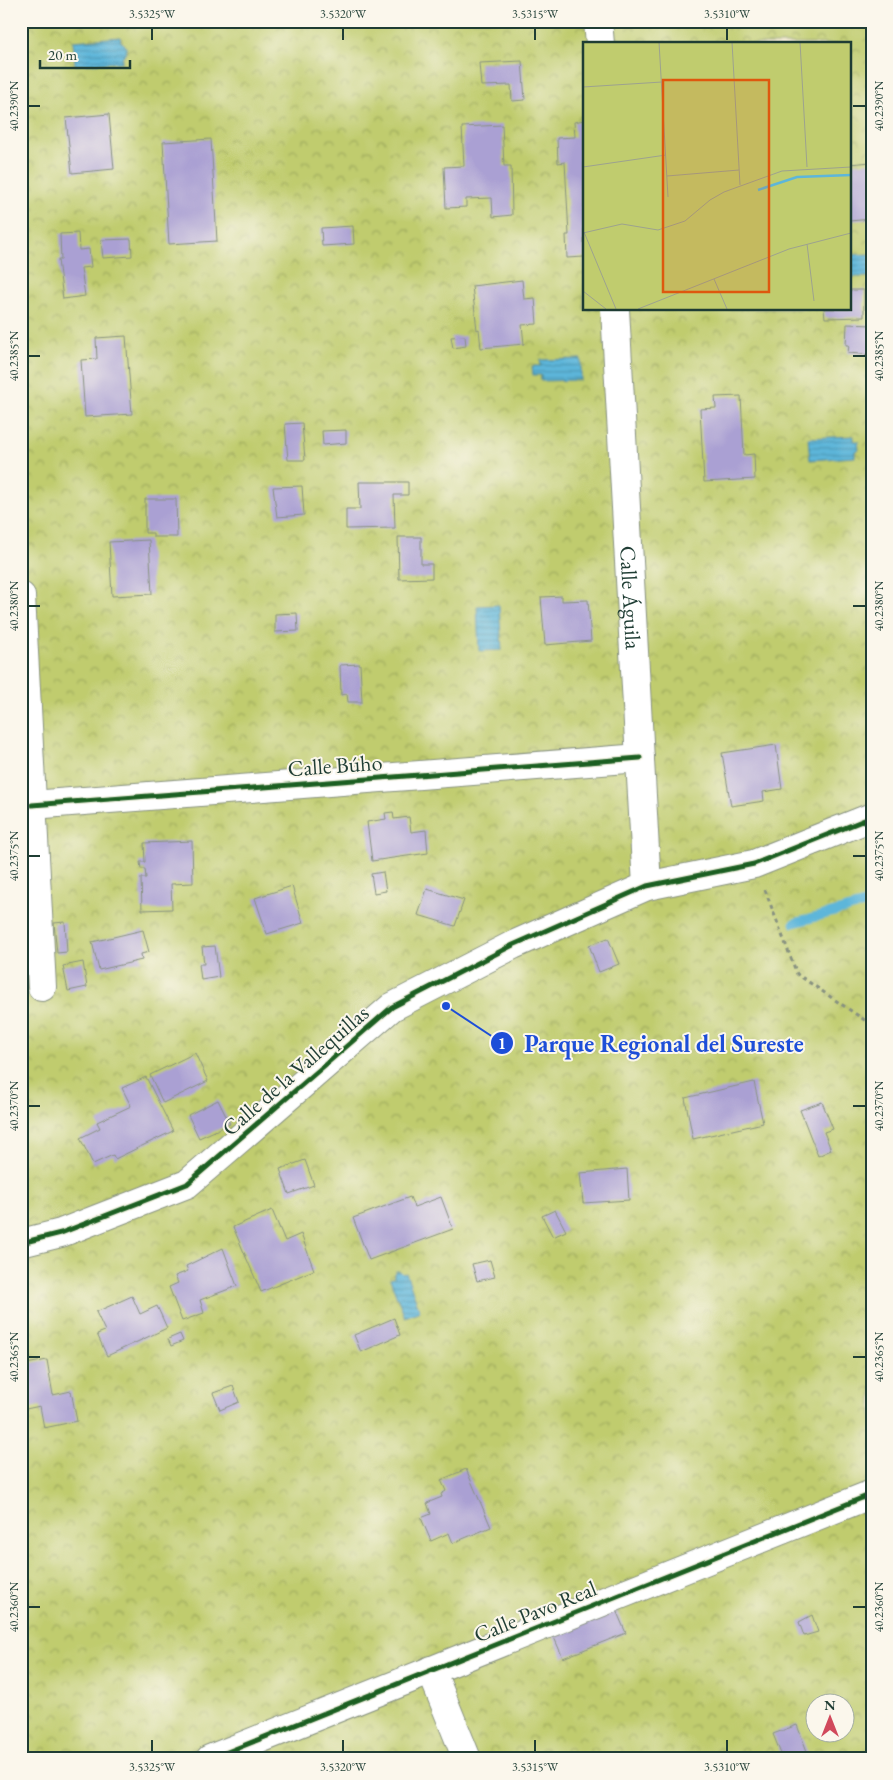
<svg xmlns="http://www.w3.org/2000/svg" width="893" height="1780" font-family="'EB Garamond',serif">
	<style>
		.park { fill: url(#park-crowns); stroke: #708451; fill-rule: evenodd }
		.water { fill: url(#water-rules); stroke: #3e7a87 }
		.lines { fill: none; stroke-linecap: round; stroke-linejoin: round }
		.stream { stroke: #5db6da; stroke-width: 9 }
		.building { fill: #aaa0d3 }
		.minor-casing { stroke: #889280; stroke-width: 30 }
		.path { stroke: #889280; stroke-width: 3; stroke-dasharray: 4 4; stroke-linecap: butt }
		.minor { stroke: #fff; stroke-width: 28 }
		.cycleway-casing { stroke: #fbf7ec; stroke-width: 8 }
		.cycleway { stroke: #1b5e20; stroke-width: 5 }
		.ticks { fill: none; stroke: #1f3d34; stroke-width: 2 }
		.labels { text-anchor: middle; stroke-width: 4; stroke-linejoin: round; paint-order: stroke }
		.street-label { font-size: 22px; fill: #1f3d34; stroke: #fbf7ec }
		.inset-river { fill: none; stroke: #5db6da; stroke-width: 2.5 }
		.inset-road { fill: none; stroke: #9da28f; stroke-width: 1 }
		.view { fill: #de580e; fill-opacity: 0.15; stroke: #de580e; stroke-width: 2.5 }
		.inset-edge { fill: none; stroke: #1f3d34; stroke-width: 2.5 }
		.leader { fill: none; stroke: #1d4ed8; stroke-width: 2 }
		.callout-dot { fill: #1d4ed8; stroke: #fbf7ec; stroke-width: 2 }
		.mark-label { font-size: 15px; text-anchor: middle; font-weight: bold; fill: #fff }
		.callout-label { font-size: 24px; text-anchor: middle; font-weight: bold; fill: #1d4ed8; stroke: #fbf7ec; stroke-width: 4; stroke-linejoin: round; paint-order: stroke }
		.neatline { fill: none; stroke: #1f3d34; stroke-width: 2 }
		.ticks-label { font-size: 12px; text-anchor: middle; fill: #1f3d34 }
	</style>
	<defs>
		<pattern id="park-crowns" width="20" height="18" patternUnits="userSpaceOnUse" patternTransform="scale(1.25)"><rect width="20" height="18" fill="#c0cc6e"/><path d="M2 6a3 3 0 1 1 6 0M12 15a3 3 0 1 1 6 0" fill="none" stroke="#9ba75b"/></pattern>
		<pattern id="water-rules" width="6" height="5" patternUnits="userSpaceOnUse" patternTransform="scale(1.25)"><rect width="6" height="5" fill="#5db6da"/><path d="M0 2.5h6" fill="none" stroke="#4c95b2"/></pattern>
	</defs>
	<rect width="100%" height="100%" fill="#fbf7ec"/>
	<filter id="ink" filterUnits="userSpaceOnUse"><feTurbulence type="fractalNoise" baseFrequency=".02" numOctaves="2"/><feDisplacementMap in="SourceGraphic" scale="10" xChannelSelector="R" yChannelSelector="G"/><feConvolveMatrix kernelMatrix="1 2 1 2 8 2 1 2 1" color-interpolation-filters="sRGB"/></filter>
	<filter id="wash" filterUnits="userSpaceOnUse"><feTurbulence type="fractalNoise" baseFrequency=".0096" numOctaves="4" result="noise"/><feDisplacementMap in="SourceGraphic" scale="20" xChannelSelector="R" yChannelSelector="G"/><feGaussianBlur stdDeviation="1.12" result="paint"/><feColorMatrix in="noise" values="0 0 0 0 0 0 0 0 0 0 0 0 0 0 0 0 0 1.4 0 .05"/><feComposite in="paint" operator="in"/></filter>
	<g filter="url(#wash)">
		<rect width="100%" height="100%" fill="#f1e6cb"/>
		<!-- park -->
		<path class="park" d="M21 21H872V1759H21ZM584 44H849V309H584ZM816 1702H846V1732H816Z"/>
		<!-- water -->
		<path class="water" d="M120 37 121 42C126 44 127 48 126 53L122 57V62L75 65 73 41Z
			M872 254V277H849V255Z
			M581 359V380L541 381V375H533L532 366H541L540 360Z
			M854 436V441H858L859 450 855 451V457L810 460 808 438Z
			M499 605 502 650 479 651 477 606Z
			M396 1271H400L403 1274 406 1273 420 1311 405 1317 390 1279 394 1278V1273Z"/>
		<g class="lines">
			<!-- stream -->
			<path class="stream" d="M794 923 872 902"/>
		</g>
		<g id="blocks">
			<!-- building -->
			<path class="building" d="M522 61 525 100 512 101 511 85 481 86 479 63Z
				M109 114 114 169 72 173 66 118Z
				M584 120V257L567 258 566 235H569L565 162 558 163 557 138 575 137 574 122Z
				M502 125 504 166H511L512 215 493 217 492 198 466 199V207L446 208 444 167 464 166 462 127Z
				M211 139 217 241 169 244 163 142Z
				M872 162V219L849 221V164Z
				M353 226 354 244 322 246 321 228Z
				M78 233 79 250 89 249 91 267 81 268 85 296 63 299 58 260H61L60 234Z
				M131 239 132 256 103 258 101 240Z
				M522 280 524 299 535 298 537 324 522 325 524 344 481 348 479 329 477 330 472 286Z
				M849 290H864V317L825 318 824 309H849Z
				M847 324 872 325V355L848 353 849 345H846Z
				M126 336 132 414 85 417 81 360 97 359 96 338Z
				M465 336 466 346 453 348 451 337Z
				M741 396 744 455 754 454 755 479 704 482 700 409 716 408 715 397Z
				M302 423 305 460H288L285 424Z
				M346 430V443L323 445 322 431Z
				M359 482H408V495H394L395 528 346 529V509H360Z
				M302 486 304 515 277 517 273 487Z
				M145 499H176L177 537H153V533H145Z
				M398 537H421V564H432V578L399 579Z
				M149 540 152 594 112 596 109 542Z
				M562 596V601L588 600 591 641 545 645 541 597Z
				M297 613 298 631 275 632V614Z
				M360 664 362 702H348L347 694 341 695 340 665Z
				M776 745 782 789 763 792 764 801 731 806 722 753Z
				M393 812 394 819 409 817 411 832 426 830 428 853 372 861 367 822 386 819 385 813Z
				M192 841 193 883 171 884 172 909 142 910 141 878H146L145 869H141L140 862H145L144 843Z
				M383 872 386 891 374 893 371 874Z
				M292 886 303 923 267 934 255 898Z
				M427 889 464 900 455 926 418 915Z
				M65 922 67 952 57 953 54 923Z
				M143 930 149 952 141 954 142 960 99 970 92 942Z
				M608 938 619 964 599 972 589 945Z
				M215 946 219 977 201 980 199 964H204L202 947Z
				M83 962 87 987 68 991 63 966Z
				M195 1053 208 1081 163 1103 150 1075Z
				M146 1077 173 1131 115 1159 113 1155 93 1164 80 1138 100 1128 97 1122 131 1106 122 1088Z
				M754 1082 763 1123 693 1139 685 1098Z
				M218 1100 230 1124 199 1138 188 1115Z
				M822 1102 833 1129 824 1132 831 1150 818 1156 800 1110Z
				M305 1160 314 1185 289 1194 280 1169Z
				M627 1169 629 1200 583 1203 580 1173Z
				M410 1197 414 1207 441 1197 453 1229 369 1260 353 1218Z
				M272 1210 285 1241 301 1234 314 1270 261 1292 233 1227Z
				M555 1210 566 1231 553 1237 542 1216Z
				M223 1248 237 1286 200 1300 204 1313 182 1321 169 1287 178 1283 175 1276 188 1271 186 1266Z
				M490 1260 495 1277 477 1281 472 1264Z
				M132 1296 140 1314 157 1306 167 1328 107 1356 97 1334 105 1331 96 1312Z
				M394 1318 400 1335 361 1352 354 1335Z
				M180 1334 183 1341 171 1346 168 1339Z
				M47 1360 53 1395 71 1391 77 1421 44 1428 40 1406 21 1410V1365Z
				M233 1386 239 1402 220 1410 213 1393Z
				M466 1469 491 1527 453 1543 449 1533 431 1541 421 1518 431 1514 427 1503 442 1497 441 1494 446 1491 441 1480Z
				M616 1610 626 1633 563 1658 553 1635Z
				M812 1615 818 1632 804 1636 799 1622Z
				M797 1725 810 1759H783L773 1734Z"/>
		</g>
	</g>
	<g filter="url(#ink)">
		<use href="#blocks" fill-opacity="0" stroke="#889280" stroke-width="1"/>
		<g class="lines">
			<defs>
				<g id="minor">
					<path d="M598 21 600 44"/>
					<path id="s1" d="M615 309 647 886"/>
					<path d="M21 596 42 987"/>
					<path d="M32 805 640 758"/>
					<path d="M21 1243 61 1233 187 1184 392 1007 513 945 647 886 754 864 872 817"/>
					<path d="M431 1670 467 1759"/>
					<path d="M210 1759 872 1494"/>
				</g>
			</defs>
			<!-- minor casing -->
			<use href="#minor" class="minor-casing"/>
			<!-- path -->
			<path class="path" d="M765 890 797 974 872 1025"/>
			<!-- minor -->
			<use href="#minor" class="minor"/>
			<defs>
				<path id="cycleway" d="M32 805 640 758
					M21 1243 61 1233 187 1184 392 1007 513 945 647 886 754 864 872 817
					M210 1759 872 1494"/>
			</defs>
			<!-- cycleway casing -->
			<use href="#cycleway" class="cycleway-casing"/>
			<!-- cycleway -->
			<use href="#cycleway" class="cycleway"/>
		</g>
	</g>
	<!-- ticks -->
	<path class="ticks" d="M152 28V40M343 28V40M535 28V40M727 28V40M28 106H40M853 106H866M28 356H40M853 356H866M28 606H40M853 606H866M28 856H40M853 856H866M28 1106H40M853 1106H866M28 1357H40M853 1357H866M28 1607H40M853 1607H866M152 1740V1752M343 1740V1752M535 1740V1752M727 1740V1752"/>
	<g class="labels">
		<!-- street labels -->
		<g class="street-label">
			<text dy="8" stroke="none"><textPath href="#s1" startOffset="289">Calle Águila</textPath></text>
			<text transform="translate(335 765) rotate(-4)" y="8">Calle Búho</text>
			<text transform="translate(295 1070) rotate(-41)" y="8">Calle de la Vallequillas</text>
			<text transform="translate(535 1611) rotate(-22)" y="8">Calle Pavo Real</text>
		</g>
	</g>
	<!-- overview -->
	<g transform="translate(583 42)">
		<rect width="268" height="268" fill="#f1e6cb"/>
		<path d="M0 0H267V267H0Z" fill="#c0cc6e"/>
		<path class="inset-river" d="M175 148 214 135 268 133"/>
		<path class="inset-road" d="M76 0 85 155M149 0 157 143M217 0 224 125M0 45 79 40M0 125 83 113M84 134 156 128M1 190 33 267M0 191 39 182 75 188 102 179 127 158 141 150 199 129 268 125M224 202 231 259M131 237 144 267M0 249 23 267M55 267 206 207 268 191"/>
		<path class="view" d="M80 38H186V250H80Z"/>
		<rect width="268" height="268" class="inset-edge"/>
	</g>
	<!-- callouts -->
	<path class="leader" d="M446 1006L502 1043"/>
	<g class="callout-dot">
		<circle cx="446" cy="1006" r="5"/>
		<circle cx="502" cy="1043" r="12"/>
	</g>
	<g class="mark-label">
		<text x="502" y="1049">1</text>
	</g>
	<g class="callout-label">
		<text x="664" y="1052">Parque Regional del Sureste</text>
	</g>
	<!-- margin -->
	<rect width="893" height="1780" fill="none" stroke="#fbf7ec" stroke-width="55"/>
	<!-- north arrow -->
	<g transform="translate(830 1718)"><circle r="24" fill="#fbf7ec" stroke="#a3ada2"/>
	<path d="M0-4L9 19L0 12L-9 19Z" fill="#d1495b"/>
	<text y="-8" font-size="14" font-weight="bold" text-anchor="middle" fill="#1f3d34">N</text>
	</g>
	<!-- scale -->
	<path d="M40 60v8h90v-8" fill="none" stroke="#1f3d34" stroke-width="2.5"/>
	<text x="48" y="60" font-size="15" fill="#1f3d34" stroke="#fbf7ec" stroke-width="4" paint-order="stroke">20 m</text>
	<rect x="28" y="28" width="838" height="1724" class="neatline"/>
	<g class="ticks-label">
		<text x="152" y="18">3.5325°W</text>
		<text x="343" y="18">3.5320°W</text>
		<text x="535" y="18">3.5315°W</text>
		<text x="727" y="18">3.5310°W</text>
		<text transform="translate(14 106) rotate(-90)" y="4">40.2390°N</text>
		<text transform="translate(879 106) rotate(-90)" y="4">40.2390°N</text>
		<text transform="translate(14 356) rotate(-90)" y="4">40.2385°N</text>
		<text transform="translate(879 356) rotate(-90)" y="4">40.2385°N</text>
		<text transform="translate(14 606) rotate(-90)" y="4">40.2380°N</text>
		<text transform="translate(879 606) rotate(-90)" y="4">40.2380°N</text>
		<text transform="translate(14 856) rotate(-90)" y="4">40.2375°N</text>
		<text transform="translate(879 856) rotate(-90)" y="4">40.2375°N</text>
		<text transform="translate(14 1106) rotate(-90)" y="4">40.2370°N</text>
		<text transform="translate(879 1106) rotate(-90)" y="4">40.2370°N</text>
		<text transform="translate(14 1357) rotate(-90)" y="4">40.2365°N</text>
		<text transform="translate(879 1357) rotate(-90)" y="4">40.2365°N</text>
		<text transform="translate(14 1607) rotate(-90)" y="4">40.2360°N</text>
		<text transform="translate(879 1607) rotate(-90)" y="4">40.2360°N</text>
		<text x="152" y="1771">3.5325°W</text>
		<text x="343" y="1771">3.5320°W</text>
		<text x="535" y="1771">3.5315°W</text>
		<text x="727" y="1771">3.5310°W</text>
	</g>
</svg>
